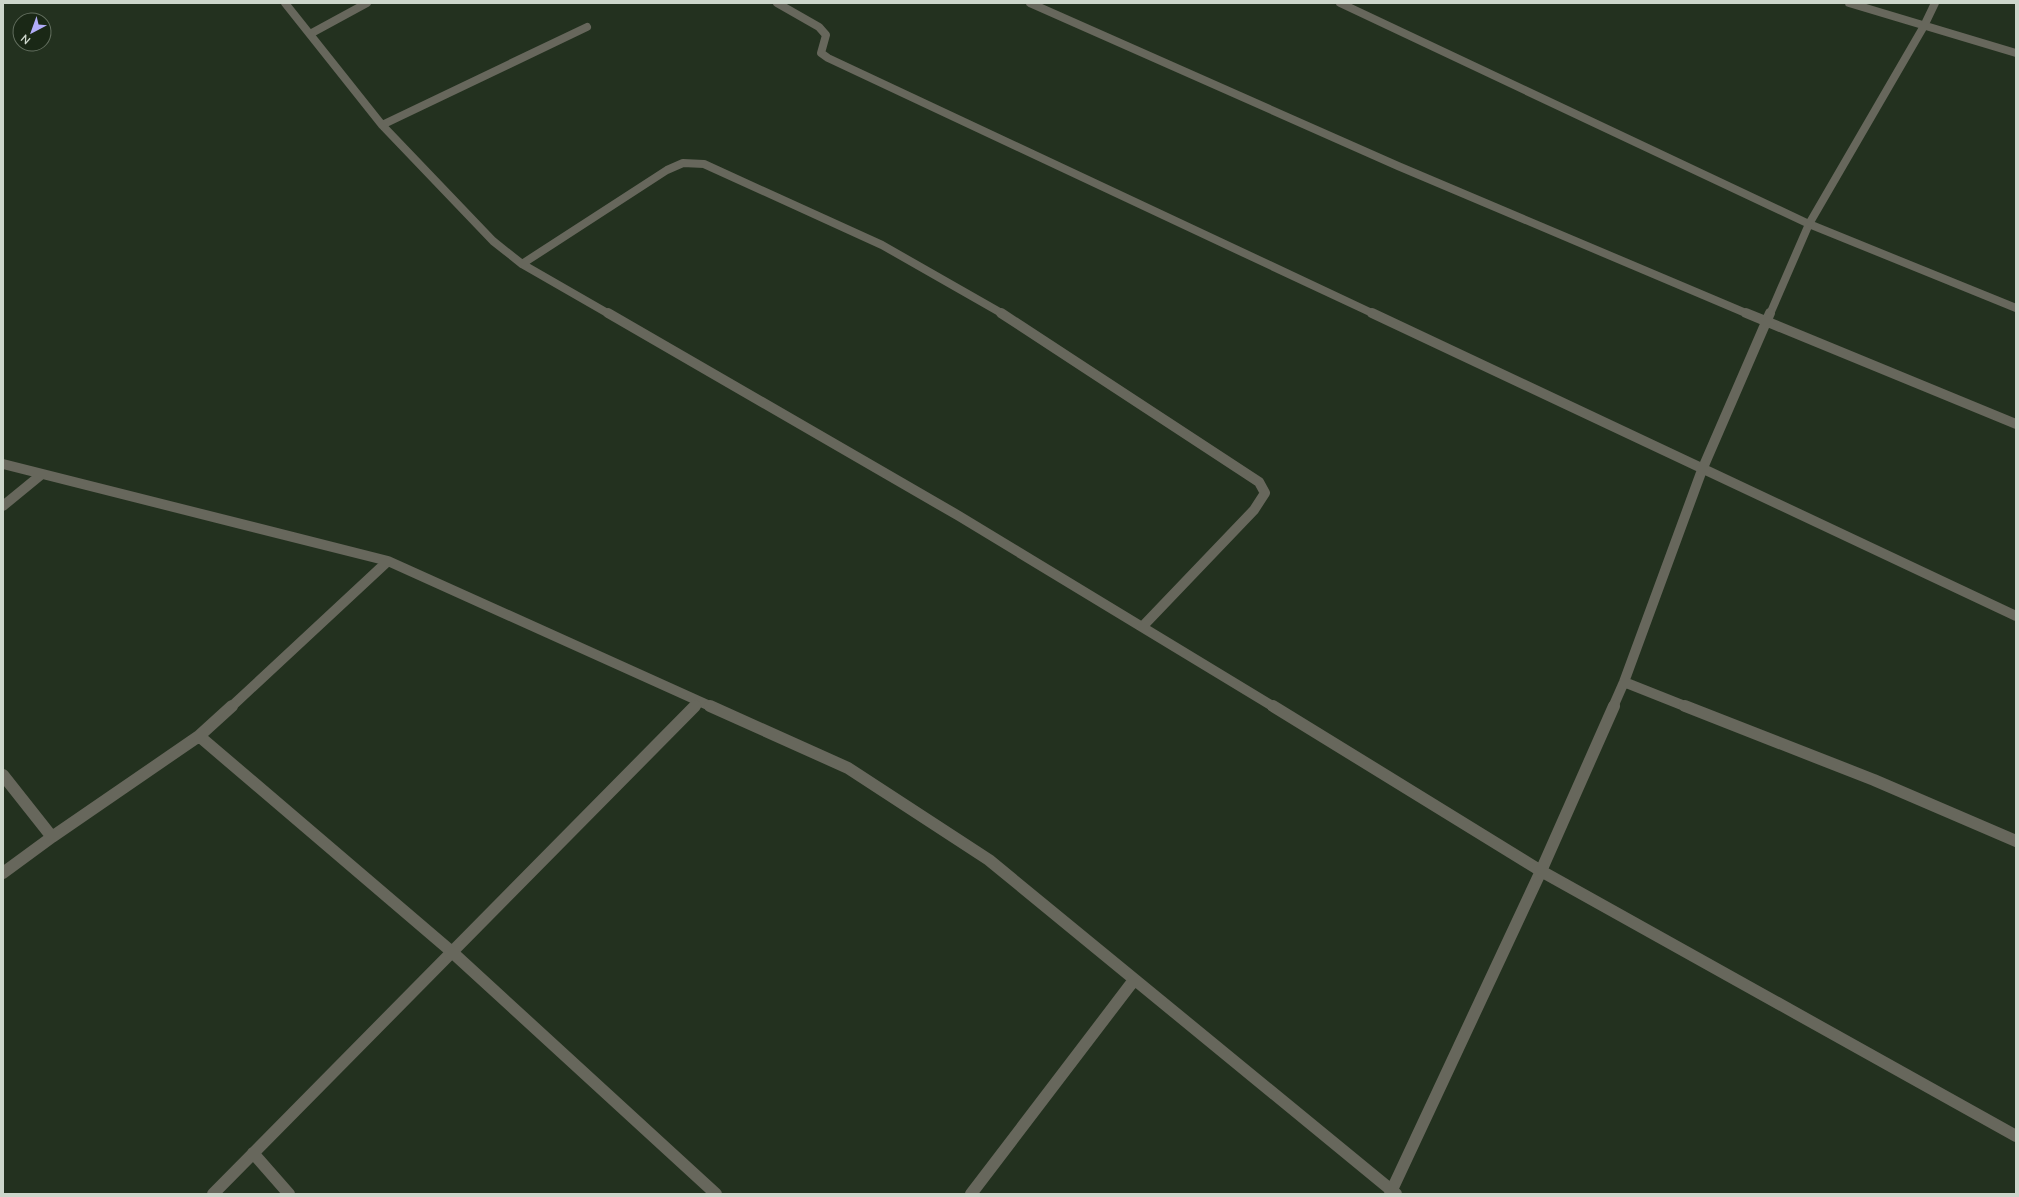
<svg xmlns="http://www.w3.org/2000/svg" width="2019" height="1197" font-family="Mulish,sans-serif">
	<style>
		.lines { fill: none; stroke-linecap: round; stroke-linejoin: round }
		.minor-far2 { stroke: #67675c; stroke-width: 8 }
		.minor-far1 { stroke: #67675c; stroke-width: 10 }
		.minor { stroke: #67675c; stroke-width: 12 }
	</style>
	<rect width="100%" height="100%" fill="#23311f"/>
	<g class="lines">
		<!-- minor-far2 -->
		<path class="minor-far2" d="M285 3 382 125 493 241 522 264 609 314
			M777 3 819 27 826 35 821 53 828 58 1374 314
			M1030 3 1398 166 1748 314
			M1340 3 1809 224 2016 308
			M1849 3 2016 53
			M310 34 367 3
			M382 125 587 27
			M522 264 667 170 683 163 704 164 882 245 1003 314
			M1770 314 1809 224 1924 26 1935 3"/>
		<!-- minor-far1 -->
		<path class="minor-far1" d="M608 313 959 516 1274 707
			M1001 313 1259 482 1265 493 1254 510 1143 626
			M1372 313 2016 616
			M1746 313 2016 424
			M3 464 388 561 712 707
			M3 506 42 474
			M1624 682 1687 707
			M231 707 388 561
			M694 707 699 702
			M1613 707 1624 682 1702 470 1770 313"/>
		<!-- minor -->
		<path class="minor" d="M710 706 848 768 989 860 1396 1194
			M1273 706 1541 871 2016 1136
			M1685 706 1874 780 2016 841
			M199 736 452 952 716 1194
			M3 775 52 837
			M3 873 52 837 199 736 232 706
			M253 1153 289 1194
			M213 1194 695 706
			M971 1194 1134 980
			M1390 1194 1541 871 1614 706"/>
	</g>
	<!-- border -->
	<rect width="2019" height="1197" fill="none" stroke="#cdd6cb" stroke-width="8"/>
	<!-- north arrow -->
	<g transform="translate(32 32) rotate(221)"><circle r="19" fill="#1a2816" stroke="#626e5e"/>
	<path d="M0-3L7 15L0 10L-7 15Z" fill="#b2adf9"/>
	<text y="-6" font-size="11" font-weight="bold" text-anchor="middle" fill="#cdd6cb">N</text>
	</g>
</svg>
